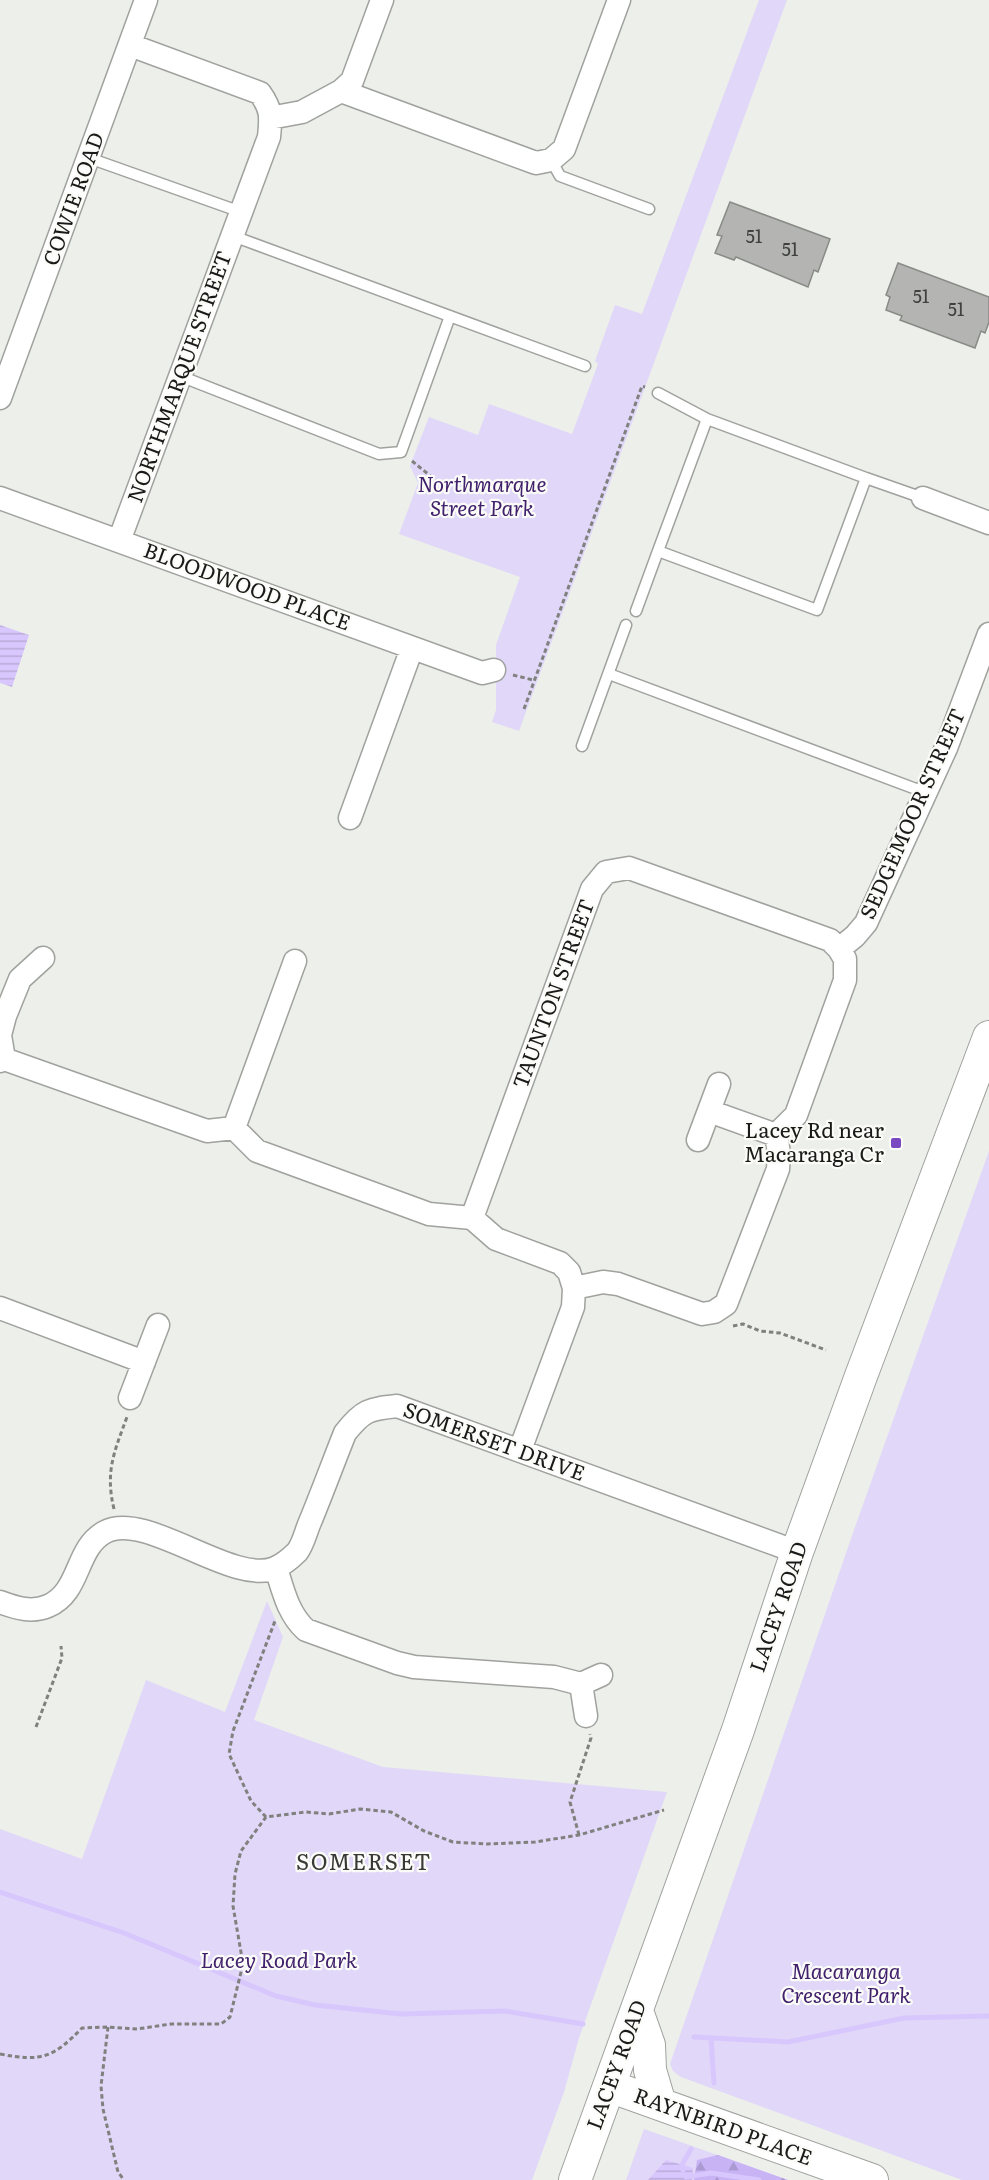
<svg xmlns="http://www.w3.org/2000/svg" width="989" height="2180" font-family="Literata,serif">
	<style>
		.green { fill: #e1d7f8 }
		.forest { fill: url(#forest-firs) }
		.water { fill: url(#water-rules) }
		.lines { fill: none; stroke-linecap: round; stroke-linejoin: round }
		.stream { stroke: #d8c7fd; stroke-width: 5 }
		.building { fill: #b4b5b2; stroke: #898b87; stroke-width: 1.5 }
		.lane-casing { stroke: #a0a29e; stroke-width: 13 }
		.street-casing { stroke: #a0a29e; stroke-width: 25 }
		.secondary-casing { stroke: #a0a29e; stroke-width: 34 }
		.path { stroke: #80817e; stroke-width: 3; stroke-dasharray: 4.5 3; stroke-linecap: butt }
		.lane { stroke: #fff; stroke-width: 10 }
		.street { stroke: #fff; stroke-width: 22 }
		.secondary { stroke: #fff; stroke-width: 32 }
		.poi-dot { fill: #7a49c1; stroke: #fbfcf8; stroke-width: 2 }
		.labels { text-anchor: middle; stroke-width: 4.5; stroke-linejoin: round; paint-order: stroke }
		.number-label { font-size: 18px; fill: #40423f }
		.street-label { font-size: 21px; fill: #1a1b19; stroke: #fbfcf8 }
		.park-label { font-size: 21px; font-style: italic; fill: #41216c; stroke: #fbfcf8 }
		.poi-label { font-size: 21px; fill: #1a1b19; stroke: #fbfcf8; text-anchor: end }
		.neighbourhood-label { font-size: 22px; letter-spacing: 1.5px; fill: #393a37; stroke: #fbfcf8 }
	</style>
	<defs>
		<pattern id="forest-firs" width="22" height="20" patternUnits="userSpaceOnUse" patternTransform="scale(1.5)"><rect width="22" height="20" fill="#c8b3f5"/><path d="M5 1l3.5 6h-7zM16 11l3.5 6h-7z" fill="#ab99d1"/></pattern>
		<pattern id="water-rules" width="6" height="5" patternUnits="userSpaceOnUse" patternTransform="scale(1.5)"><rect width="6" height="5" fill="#d8c7fd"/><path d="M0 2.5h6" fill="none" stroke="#b9aad8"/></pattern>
	</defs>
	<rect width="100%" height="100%" fill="#edefeb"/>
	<!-- green -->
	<path class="green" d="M759 0H787L519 731 492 722 496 710V645L520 577 399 534 418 483 410 466 429 417 478 435 489 404 572 434 598 364 595 361 615 305 642 314Z
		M989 1151V2180H962L681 2077 673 2071 670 2064 855 1527Z
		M267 1601 283 1637 254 1720 383 1767 667 1792 579 2038 564 2092 532 2180H0V1829L82 1859 146 1680 225 1712Z
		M644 2129 788 2180H626Z"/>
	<!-- forest -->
	<path class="forest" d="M718 2155 788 2180H694L697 2160Z"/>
	<!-- water -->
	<path class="water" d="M0 625 29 635 12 687 0 683Z
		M666 2160 693 2168 692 2180H648Z"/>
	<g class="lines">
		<!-- stream -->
		<path class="stream" d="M0 1892 124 1933 276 1996 315 2005 401 2014 505 2011 583 2024
			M694 2037 788 2042 904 2018 989 2016
			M711 2038 714 2083
			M683 2170 682 2165 691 2149
			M686 2177 711 2173 759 2180"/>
	</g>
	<!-- building -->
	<path class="building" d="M730 202 830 239 818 272 814 270 808 287 736 257 734 260 715 253 722 236 717 235Z
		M898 263 989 297V322L985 333 981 331 975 348 900 320 902 316 886 310 890 297 886 295Z"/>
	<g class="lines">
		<defs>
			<path id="lane" d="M89 158 241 212
				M551 160 560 176 649 209
				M233 236 585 366
				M180 376 379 454 401 452 450 316
				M658 393 707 419
				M658 551 707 419 866 478
				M636 611 658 551 817 610 866 478 923 498
				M609 674 924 792
				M582 746 626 625"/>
			<path id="street" d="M341 91 536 163 551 160 564 149 619 0
				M270 118 302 112 341 91 352 81 382 0
				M0 398 146 0
				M0 498 482 673 494 670
				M923 498 989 523
				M119 541 269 137C271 117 272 110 260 93L130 45
				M350 818 412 648
				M4 1059 0 1035 5 1016 20 979 43 958
				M0 1061 4 1059 207 1131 234 1128 257 1151 429 1214 472 1218 496 1239 560 1263 569 1272 574 1288 573 1307 520 1450
				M709 1111 776 1135
				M234 1128 295 961
				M698 1140 719 1084
				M472 1218 592 889 606 872 629 868 830 940 839 949
				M574 1288 603 1282 618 1284 702 1314 714 1312 726 1304 778 1169 779 1153 776 1135 796 1115 845 980V959L839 949 855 936 866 923 946 748 989 634
				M0 1308 144 1362
				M130 1398 158 1325
				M276 1568C283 1590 288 1614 306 1630L397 1663 414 1667 554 1677 581 1684
				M0 1602C16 1608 32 1613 48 1606 81 1592 75 1548 105 1532 146 1510 233 1586 275 1568 282 1565 292 1557 297 1552 303 1545 306 1531 310 1522 322 1493 333 1463 345 1433 363 1410 369 1409 397 1406L797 1552
				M586 1716 581 1684 601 1675"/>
			<path id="secondary" d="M637 2011 649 2045 650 2070 660 2104
				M609 2086 872 2180
				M575 2180 738 1730 797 1552 861 1376 989 1037"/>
		</defs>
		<!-- lane casing -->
		<use href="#lane" class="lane-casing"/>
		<!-- street casing -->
		<use href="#street" class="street-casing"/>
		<!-- secondary casing -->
		<use href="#secondary" class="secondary-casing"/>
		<!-- path -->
		<path class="path" d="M412 461 449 491
			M513 675 533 680
			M524 709 642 386 645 387
			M733 1326 743 1324 760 1331 780 1333 826 1350
			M114 1509C105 1472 114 1452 127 1417
			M36 1727 62 1658 61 1646
			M266 1817 251 1801 229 1754 233 1731 275 1621
			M579 1835 570 1802 591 1738 590 1734
			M108 2027 101 2086 103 2109 118 2172 124 2180
			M0 2054C41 2062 53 2058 82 2028L108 2027 137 2029 171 2024H221L230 2017 243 1964 233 1906 235 1874 241 1851 266 1817 306 1812 329 1814 360 1809 391 1812 424 1831 453 1842 487 1844 535 1842 579 1835 664 1810"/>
		<!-- lane -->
		<use href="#lane" class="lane"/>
		<!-- street -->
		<use href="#street" class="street"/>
		<!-- secondary -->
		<use href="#secondary" class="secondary"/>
	</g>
	<!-- markers -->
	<rect class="poi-dot" x="890" y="1137" width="12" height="12" rx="3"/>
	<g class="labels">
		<!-- number labels -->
		<g class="number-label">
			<text x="754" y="243">51</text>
			<text x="790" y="256">51</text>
			<text x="921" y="303">51</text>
			<text x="956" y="316">51</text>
		</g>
		<!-- street labels -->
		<g class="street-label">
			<text transform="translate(74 199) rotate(-70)" y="7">COWIE ROAD</text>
			<text transform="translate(180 377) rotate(-70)" y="7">NORTHMARQUE STREET</text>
			<text transform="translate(247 587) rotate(20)" y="7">BLOODWOOD PLACE</text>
			<text transform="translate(913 814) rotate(-66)" y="7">SEDGEMOOR STREET</text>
			<text transform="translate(554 994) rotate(-70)" y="7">TAUNTON STREET</text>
			<text transform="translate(494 1442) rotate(20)" y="7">SOMERSET DRIVE</text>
			<text transform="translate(779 1607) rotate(-71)" y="7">LACEY ROAD</text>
			<text transform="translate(617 2065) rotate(-70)" y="7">LACEY ROAD</text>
			<text transform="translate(723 2127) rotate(20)" y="7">RAYNBIRD PLACE</text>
		</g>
		<!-- park labels -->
		<g class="park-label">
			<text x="482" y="492">Northmarque<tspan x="482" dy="24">Street Park</tspan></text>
			<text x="279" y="1968">Lacey Road Park</text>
			<text x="846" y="1979">Macaranga<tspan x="846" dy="24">Crescent Park</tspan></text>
		</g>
		<!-- poi labels -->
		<g class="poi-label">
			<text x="884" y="1138">Lacey Rd near<tspan x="884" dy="24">Macaranga Cr</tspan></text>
		</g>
		<!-- neighbourhood labels -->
		<g class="neighbourhood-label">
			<text x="364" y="1870">SOMERSET</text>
		</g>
	</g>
</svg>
